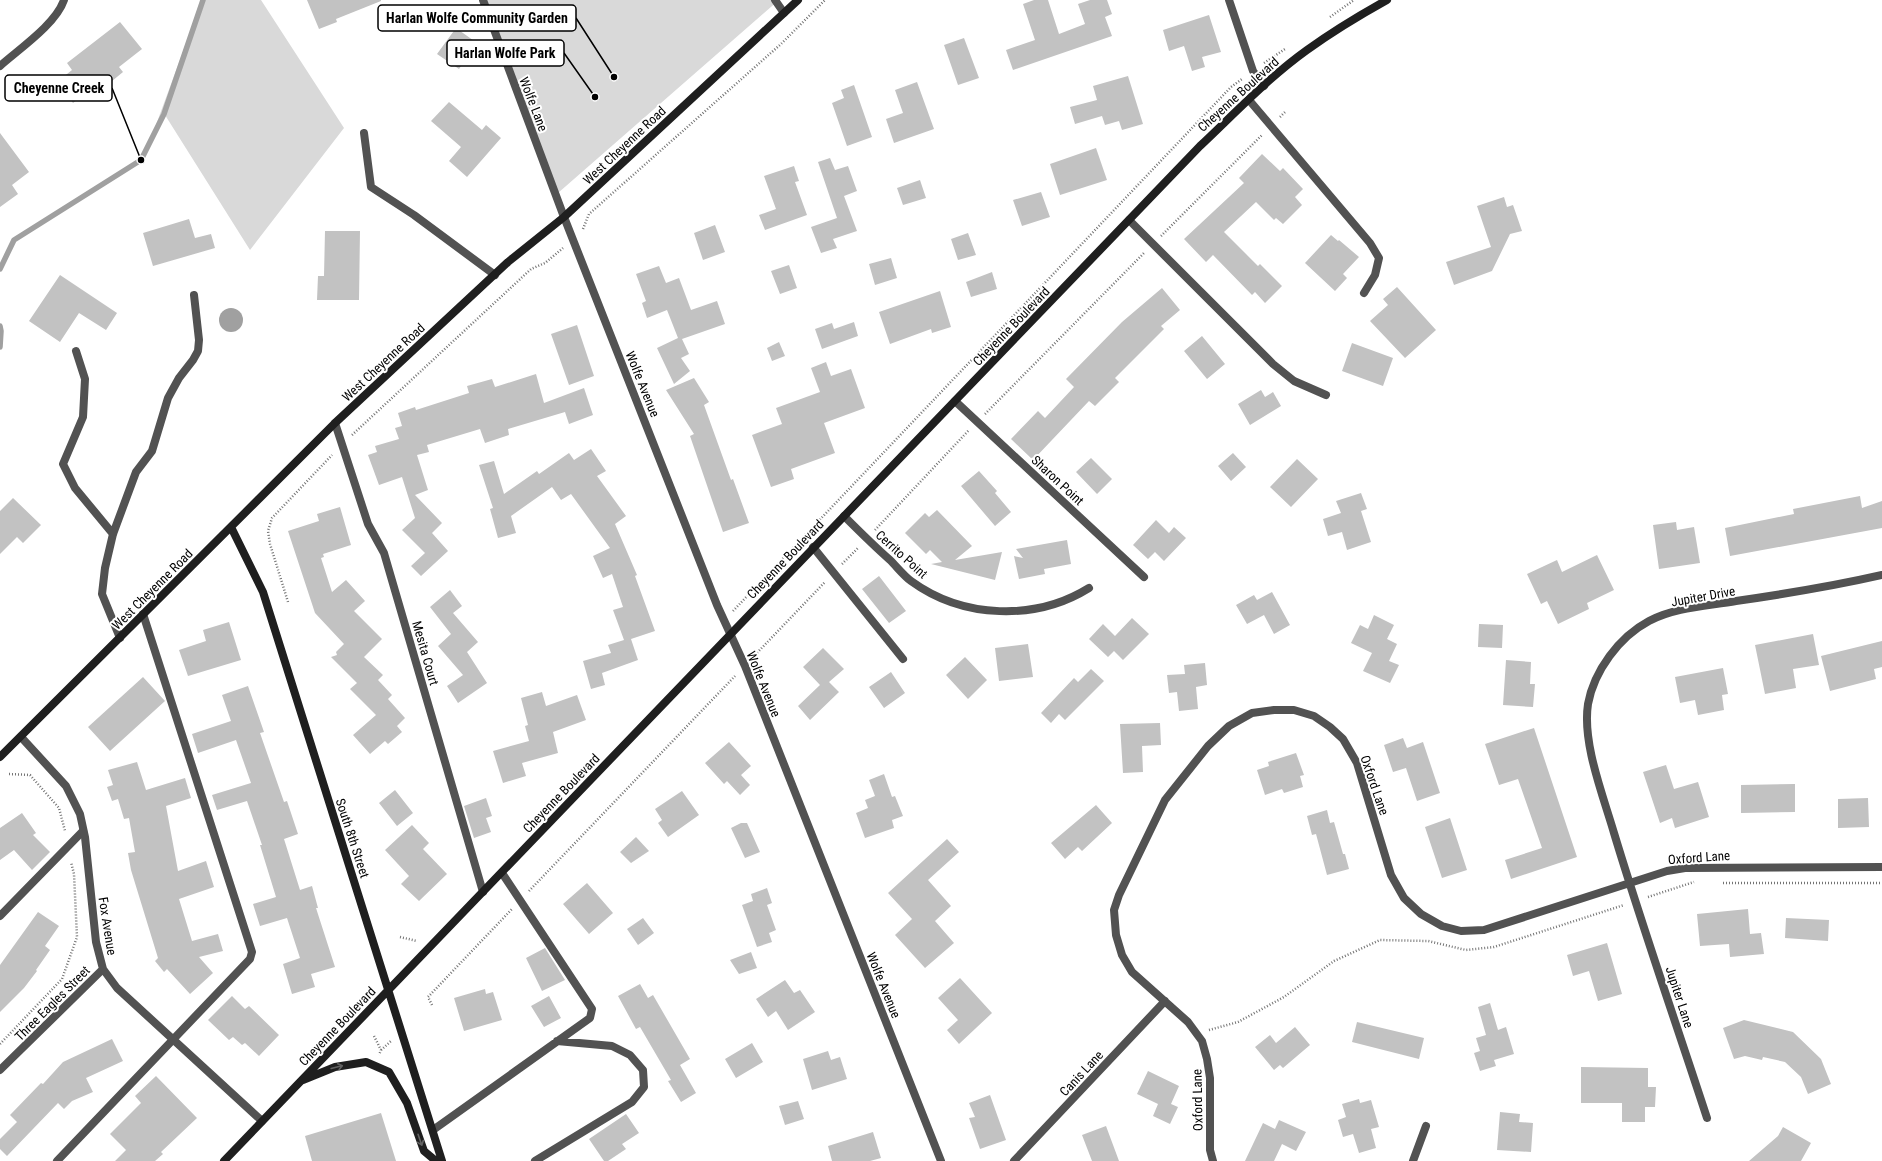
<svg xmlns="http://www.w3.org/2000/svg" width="1882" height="1161" font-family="'Roboto Condensed',sans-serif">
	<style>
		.green { fill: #d9d9d9 }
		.water { fill: #a0a0a0 }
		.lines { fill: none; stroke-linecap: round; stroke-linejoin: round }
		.stream { stroke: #a0a0a0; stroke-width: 5.5 }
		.building { fill: #c2c2c2 }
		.path { stroke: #747474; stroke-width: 2.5; stroke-dasharray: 1 2; stroke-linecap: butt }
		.lane { stroke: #525252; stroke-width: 8 }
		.street { stroke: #525252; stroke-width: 8 }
		.secondary { stroke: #1f1f1f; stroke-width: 8 }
		.oneway { stroke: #626262 }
		.labels { text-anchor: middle; stroke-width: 4; stroke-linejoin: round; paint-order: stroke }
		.street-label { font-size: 13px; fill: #000; stroke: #fff }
		.leader { fill: none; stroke: #000; stroke-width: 1.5 }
		.callout-dot { fill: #000; stroke: #fff; stroke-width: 1.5 }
		.callout { fill: #fff; stroke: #000; stroke-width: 1.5 }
		.callout-label { font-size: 14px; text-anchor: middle; font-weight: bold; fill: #000 }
	</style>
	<rect width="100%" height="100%" fill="#fff"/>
	<!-- green -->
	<path class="green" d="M202 0H261L344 128 250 250 165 115 143 160Z
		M486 0H779L558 193Z"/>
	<!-- water -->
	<path class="water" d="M219 320a12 12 0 1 1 24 0a12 12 0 1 1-24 0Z"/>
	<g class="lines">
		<!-- stream -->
		<path class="stream" d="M0 269 14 240 141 160 164 114 203 0
			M0 326 1 331 0 347"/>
	</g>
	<!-- building -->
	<path class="building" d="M307 0H381V1L336 19 337 22 319 29Z
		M1034 0H1048L1059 34 1085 24 1078 4 1090 0H1107L1112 14 1105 17 1112 36 1013 70 1006 50 1035 40 1023 4Z
		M1209 15 1221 52 1202 57 1205 67 1192 71 1184 46 1169 51 1163 30Z
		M120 22 142 49 119 67 123 72 95 95 90 90 73 103 57 82 72 70 67 63Z
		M456 28 477 43 459 69 437 54Z
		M964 38 979 78 958 85 944 45Z
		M1128 76 1143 124 1122 130 1119 121 1105 125 1102 116 1075 124 1070 107 1097 100 1093 86Z
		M917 82 934 129 894 143 886 119 903 113 895 90Z
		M854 85 872 137 847 146 832 103 844 98 841 90Z
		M449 102 482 130 486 125 501 138 467 177 449 161 461 147 431 121Z
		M0 133 29 172 12 185 18 194 0 207Z
		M1096 148 1107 180 1060 195 1050 164Z
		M1262 154 1280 171 1283 168 1303 189 1295 197 1302 205 1283 224 1276 218 1274 220 1256 202 1224 232 1258 266 1260 264 1282 286 1265 303 1255 292 1252 295 1213 255 1206 262 1184 239 1244 183 1239 178Z
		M830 158 835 170 848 166 857 191 844 196 857 231 833 239 837 248 821 253 811 227 837 218 818 162Z
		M794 166 799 181 795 182 807 215 765 230 759 215 776 209 764 176Z
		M920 180 926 198 903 205 897 188Z
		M1041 192 1050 217 1022 226 1013 200Z
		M1504 197 1507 207 1513 205 1522 231 1510 234 1492 271 1454 285 1446 262 1491 247 1477 206Z
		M189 219 195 238 211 234 215 248 153 266 143 233Z
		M715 225 725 252 703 260 694 233Z
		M325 231H360L359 300H317L318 276H324Z
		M968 233 976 255 958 260 951 239Z
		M1331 235 1338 241 1339 240 1359 257 1343 274 1347 278 1335 291 1305 263Z
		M891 258 897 278 875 285 869 264Z
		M789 265 797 288 780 294 771 271Z
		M659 266 666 283 679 278 691 310 717 301 725 324 682 339 689 354 681 358 690 371 674 384 657 348 678 338 667 310 647 318 642 303 646 301 636 274Z
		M992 272 997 289 971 297 966 282Z
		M60 275 117 313 106 330 79 313 60 342 29 321Z
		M1397 287 1436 330 1405 358 1370 321 1388 305 1383 299Z
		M1162 288 1180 310 1161 326 1164 329 1115 378 1119 382 1095 406 1089 401 1033 460 1011 439 1038 411 1045 418 1074 387 1066 379 1122 322Z
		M940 291 951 327 932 333 931 329 890 344 879 312Z
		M854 322 858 336 822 349 815 329 832 323 834 329Z
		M577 325 594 376 569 385 551 334Z
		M1202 336 1225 364 1207 379 1184 351Z
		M779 342 785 356 772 361 767 348Z
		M1352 343 1393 358 1383 386 1342 371Z
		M826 362 831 376 851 369 865 408 824 423 835 453 791 469 794 479 771 487 752 435 782 424 776 408 820 392 811 368Z
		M536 374 544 403 584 388 593 415 569 424 565 412 508 429 509 435 485 443 480 429 427 445 429 452 417 455 428 490 415 495 442 523 432 533 448 551 421 576 411 566 425 553 402 530 415 518 402 477 379 485 368 455 377 452 375 446 399 439 395 428 402 426 398 413 415 407 416 410 469 393 467 386 492 379 495 387Z
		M694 378 709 402 704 405 731 480 733 479 749 523 723 532 690 436 694 434 666 390Z
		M1261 390 1265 397 1273 392 1281 406 1250 425 1238 404Z
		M591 449 606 471 597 476 626 516 615 524 637 575 635 576 655 631 631 639 638 660 602 673 605 685 591 689 583 661 611 653 608 645 624 640 613 610 623 607 612 574 603 578 593 556 610 548 571 494 561 500 552 487 511 516 516 533 498 538 490 509 493 508 479 465 494 461 504 494 537 471 539 474 569 453 574 460Z
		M1233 453 1246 467 1231 481 1218 466Z
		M1091 458 1112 479 1097 494 1076 472Z
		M1297 459 1318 479 1291 507 1270 487Z
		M979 471 997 491 995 493 1011 512 995 526 961 486Z
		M1361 493 1367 509 1361 511 1371 542 1347 550 1342 532 1328 536 1323 519 1341 513 1336 501Z
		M1860 496 1862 508 1882 501V528L1730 556 1725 528 1794 514 1793 509Z
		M13 498 41 525 23 543 17 537 0 554V511Z
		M340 507 351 545 323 554 324 557 321 558 332 592 346 580 365 601 354 611 382 639 364 657 383 675 378 680 392 695 388 699 405 718 397 726 402 732 388 744 385 741 370 754 353 735 376 715 350 689 357 683 331 657 337 655 336 652 344 644 315 613 288 531 319 521 317 514Z
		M937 510 972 546 955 560 1002 552 995 580 931 564 942 562 930 550 926 554 905 533 925 513 929 517Z
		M1156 520 1169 533 1174 527 1186 538 1164 561 1155 552 1148 559 1133 545Z
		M1676 522 1677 530 1694 527 1700 563 1659 569 1653 525Z
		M1067 540 1071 564 1044 569 1045 574 1019 579 1014 556 1023 558 1016 549Z
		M1597 555 1614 590 1587 603 1589 609 1558 624 1547 601 1541 604 1527 574 1557 560 1562 572Z
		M879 576 906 611 889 623 862 589Z
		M450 590 462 606 453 613 478 642 467 652 487 683 458 703 447 686 463 675 438 646 451 634 430 607Z
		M1272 592 1290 625 1274 634 1264 615 1247 624 1236 605 1254 595 1257 600Z
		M1374 615 1394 625 1387 639 1397 644 1389 661 1399 665 1390 683 1363 671 1372 653 1351 643 1360 625 1368 629Z
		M1132 618 1149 634 1123 660 1114 651 1108 657 1089 639 1103 624 1115 636Z
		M229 622 241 660 188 676 179 650 206 641 203 630Z
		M1479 624 1503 625 1502 648 1478 647Z
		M1813 634 1819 665 1793 669 1796 688 1765 694 1755 645Z
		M1882 641V667L1874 669 1876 679 1830 691 1821 656Z
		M1028 644 1033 677 999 681 995 648Z
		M823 648 844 669 829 682 839 692 810 720 798 706 820 685 803 667Z
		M965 657 987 680 968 699 946 675Z
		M1506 660 1531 662 1530 684H1535L1533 707 1503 705Z
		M1205 663 1207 685 1196 687 1198 709 1179 711 1177 692 1169 693 1167 675 1185 674 1184 665Z
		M1723 668 1728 694 1722 695 1724 710 1698 715 1695 700 1680 703 1675 677Z
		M1091 669 1104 681 1065 720 1059 714 1051 723 1041 713 1074 678 1078 682Z
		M891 672 905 693 884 708 869 687Z
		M143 677 165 701 110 751 88 727Z
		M248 686 264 732 260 733 284 802 287 801 298 834 284 839 300 890 312 886 318 908H316L335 967 311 974 315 987 292 994 283 964 300 958 287 918 260 926 253 904 276 897 260 845H262L247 801 217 810 212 795 251 783 236 740 198 753 192 734 231 721 222 695Z
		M542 692 546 706 577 695 586 720 553 732 558 753 522 763 526 776 503 783 493 751 529 741 525 726 528 725 521 698Z
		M1160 723 1161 745 1142 746 1143 772 1123 773 1120 724Z
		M1534 728 1577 857 1511 879 1505 860 1542 848 1518 779 1499 785 1485 744Z
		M1403 738 1407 748 1423 742 1440 793 1417 801 1406 768 1393 772 1384 745Z
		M729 742 751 766 741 775 750 785 740 795 727 781 724 784 705 763Z
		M1296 753 1304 775 1300 776 1303 787 1284 793 1282 789 1265 795 1257 770 1269 766 1268 762Z
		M137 762 146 790 185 778 191 798 166 806 178 871 206 861 214 887 179 899 192 941 218 934 223 951 199 957 213 973 190 994 167 969 164 972 155 961 158 958 131 870 128 853 135 852 129 818 124 819 118 799 112 801 107 787 113 785 108 770Z
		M1666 765 1674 789 1698 782 1709 817 1675 828 1672 818 1660 823 1643 772Z
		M884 774 892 797 895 796 903 816 892 820 894 828 865 838 856 813 868 808 865 800 875 796 869 780Z
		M1795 784V812L1741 813V785Z
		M395 790 413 813 397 826 379 803Z
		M682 791 699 815 668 837 658 823 662 820 655 809Z
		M486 798 492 816 486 818 491 832 474 838 464 806Z
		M1868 798 1869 827 1838 828V799Z
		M1096 805 1112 823 1082 851 1078 847 1065 859 1051 843Z
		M1327 810 1330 823 1334 822 1343 854H1345L1349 869 1327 875 1316 834 1312 835 1307 816Z
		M22 813 36 833 33 835 50 852 32 870 14 850 0 860V828Z
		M1450 818 1467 870 1442 878 1425 827Z
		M741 823H747L760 852 745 858 731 828Z
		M412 825 429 843 423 849 447 874 419 901 401 884 409 876 385 850Z
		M636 837 649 851 631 863 620 852Z
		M947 839 959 852 928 880 951 906 935 921 954 943 925 968 895 935 912 919 888 893Z
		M587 883 613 913 589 934 563 904Z
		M767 888 772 903 767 905 776 930 769 933 772 942 757 947 742 905 753 901 751 894Z
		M1748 909 1750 934 1761 933 1764 954 1730 957 1729 944 1700 946 1697 914Z
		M38 912 59 926 45 946 50 950 36 970 37 971 24 988 0 1012V965Z
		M643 918 654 933 638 945 627 929Z
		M1786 918 1829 920 1828 941 1785 938Z
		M1607 943 1622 994 1598 1001 1589 971 1573 976 1567 955Z
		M545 948 565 980 542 991 526 958Z
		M751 952 757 968 739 974 730 960Z
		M960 978 992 1013 959 1044 947 1030 958 1020 938 998Z
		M785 980 794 993 800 990 815 1012 788 1030 776 1011 768 1017 756 999Z
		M640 984 648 998 653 995 690 1059 680 1065 696 1093 681 1102 668 1081 671 1080 640 1027 636 1029 618 996Z
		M485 989 486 994 493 992 502 1020 464 1031 454 998Z
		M232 996 245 1009 249 1006 279 1035 259 1056 245 1043 242 1045 233 1037 229 1040 208 1020Z
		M549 996 561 1018 544 1027 531 1006Z
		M1490 1003 1498 1030 1506 1027 1514 1054 1494 1060 1496 1066 1480 1071 1474 1053 1480 1051 1476 1038 1486 1035 1478 1007Z
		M1744 1020 1793 1032 1821 1059 1831 1084 1808 1094 1801 1077 1785 1062 1763 1057 1762 1060 1745 1056 1734 1059 1723 1028Z
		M1357 1022 1424 1038 1419 1059 1352 1042Z
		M1295 1027 1310 1045 1283 1068 1280 1065 1274 1070 1255 1047 1270 1035 1276 1043Z
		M112 1039 123 1061 86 1078 93 1092 72 1101 64 1109 58 1103 7 1156 0 1149V1139L17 1122 10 1115 41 1083 43 1084 63 1062Z
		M752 1043 763 1062 736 1078 725 1059Z
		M828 1051 831 1060 840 1057 847 1079 812 1090 803 1059Z
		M1581 1067 1648 1068V1087H1656L1655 1107H1645V1122H1622V1103H1581Z
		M1148 1071 1179 1086 1171 1104 1178 1107 1170 1124 1153 1116 1158 1104 1137 1094Z
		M156 1076 197 1118 161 1152 163 1154 155 1161H115L126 1150 110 1134 141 1103 135 1096Z
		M990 1095 1006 1140 980 1149 969 1118 975 1117 969 1103Z
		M1359 1099 1360 1103 1371 1100 1379 1127 1371 1129 1376 1148 1359 1153 1353 1134 1343 1137 1338 1120 1346 1117 1342 1104Z
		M798 1101 804 1119 785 1125 779 1106Z
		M1500 1112 1520 1114 1519 1122 1533 1123 1531 1152 1497 1150Z
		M381 1113 396 1161H312L305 1136Z
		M626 1114 639 1133 622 1144 626 1149 608 1161H604L589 1139Z
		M1279 1120 1306 1132 1296 1151 1282 1144 1274 1161H1245L1263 1123 1275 1129Z
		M1106 1126 1119 1161H1092L1082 1135Z
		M1783 1127 1811 1143 1801 1161H1749L1778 1136Z
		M873 1132 881 1158 870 1161H832L828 1146Z"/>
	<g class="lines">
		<!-- path -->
		<path class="path" d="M1330 17 1354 0
			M1264 63 1285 49
			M1280 117 1285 112
			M583 229 589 214 781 44 825 0
			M1161 236 1262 135
			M985 414 1145 252
			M352 435 531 269 545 263 563 248
			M875 530 969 430
			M842 564 858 548
			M288 602 270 544 268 531 272 518 332 455
			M733 611 1231 87 1242 79
			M755 655 825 582
			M9 774 30 775 59 808 65 831
			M1723 883H1882
			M529 891 735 676
			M1648 897 1694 882
			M400 937 417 941
			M432 1005 428 997 512 909
			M1209 1030 1238 1022 1284 997 1334 961 1380 940 1428 941 1466 950 1494 947 1624 905
			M374 1036 381 1050 379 1055
			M0 1044 62 979 77 937 74 874 71 862
			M381 1050 391 1041"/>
		<!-- lane -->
		<path class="lane" d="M483 0 564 217
			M775 0 784 13
			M1249 100 1370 243 1379 258 1375 275 1364 293
			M364 133 371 187 414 215 495 275
			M1129 220 1273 364 1294 381 1326 395
			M76 351 85 379 83 417 63 464 75 488 113 534
			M955 401 1144 577
			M844 516C859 531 874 546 890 560 897 567 904 576 911 581 963 619 1036 621 1089 588
			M813 547 903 659
			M120 638 102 594 105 568 113 534 136 472 152 451 168 398 179 378 193 360 198 351 199 340 194 295
			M0 916 83 831
			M433 1130 590 1018 592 1009 502 873
			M57 1161 250 959 252 952 143 614
			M535 1161 632 1102 644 1087 643 1070 630 1055 612 1046 557 1041"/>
		<!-- street -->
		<path class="street" d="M1229 0 1253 71 1264 86
			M0 66C19 49 56 24 64 0
			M564 217 717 605 745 666 941 1161
			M335 423 368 524 384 553 483 892
			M21 737 66 786 80 814 85 837 96 942 103 969 117 988 262 1121
			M0 1070 103 969
			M1707 1118C1676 1023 1643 929 1614 833 1603 795 1582 743 1588 704 1594 671 1619 637 1649 621 1675 607 1708 606 1736 601 1785 594 1834 586 1882 575
			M1014 1161 1165 1001
			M1213 1161 1210 1150V1078L1207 1059 1202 1041 1188 1022 1132 972 1122 955 1116 935 1114 910 1119 895 1165 800 1208 746 1229 726 1252 713 1274 710H1294L1314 716 1330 727 1343 739 1357 763 1391 875 1404 898 1421 914 1442 926 1461 931 1484 930 1667 871 1685 868 1882 867
			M1413 1161 1426 1126"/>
		<!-- secondary -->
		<path class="secondary" d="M231 527 263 592 442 1161
			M0 757 335 423 508 262 564 217 798 0
			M303 1080 335 1067 366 1062 389 1072 407 1103 424 1151 436 1161
			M224 1161 1200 146C1235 113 1268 78 1307 50 1332 32 1360 15 1387 0"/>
	</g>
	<!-- one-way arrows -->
	<defs><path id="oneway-shaft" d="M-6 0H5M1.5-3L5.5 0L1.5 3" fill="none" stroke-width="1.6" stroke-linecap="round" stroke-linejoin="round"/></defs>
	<g class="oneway">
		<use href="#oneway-shaft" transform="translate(337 1067) rotate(-14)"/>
		<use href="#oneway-shaft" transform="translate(420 1140) rotate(71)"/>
	</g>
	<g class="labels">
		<!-- street labels -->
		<g class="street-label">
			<text transform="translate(1238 94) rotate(-42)" y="5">Cheyenne Boulevard</text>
			<text transform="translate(534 104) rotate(69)" y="5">Wolfe Lane</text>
			<text transform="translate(624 145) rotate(-43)" y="5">West Cheyenne Road</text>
			<text transform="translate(1011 326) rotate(-46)" y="5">Cheyenne Boulevard</text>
			<text transform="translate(383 362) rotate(-43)" y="5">West Cheyenne Road</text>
			<text transform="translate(643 384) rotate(68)" y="5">Wolfe Avenue</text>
			<text transform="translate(1058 480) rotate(43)" y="5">Sharon Point</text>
			<text transform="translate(902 554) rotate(42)" y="5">Cerrito Point</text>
			<text transform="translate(785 559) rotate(-46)" y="5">Cheyenne Boulevard</text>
			<text transform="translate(152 589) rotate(-45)" y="5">West Cheyenne Road</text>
			<text transform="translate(1703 596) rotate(-10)" y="5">Jupiter Drive</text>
			<text transform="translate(426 653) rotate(74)" y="5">Mesita Court</text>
			<text transform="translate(764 684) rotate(68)" y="5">Wolfe Avenue</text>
			<text transform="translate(1375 785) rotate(71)" y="5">Oxford Lane</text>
			<text transform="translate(561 793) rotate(-46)" y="5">Cheyenne Boulevard</text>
			<text transform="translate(353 838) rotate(72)" y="5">South 8th Street</text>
			<text transform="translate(1699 857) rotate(-4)" y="5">Oxford Lane</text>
			<text transform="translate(108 926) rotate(81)" y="5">Fox Avenue</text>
			<text transform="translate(884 985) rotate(68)" y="5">Wolfe Avenue</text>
			<text transform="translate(1680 997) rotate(72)" y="5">Jupiter Lane</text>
			<text transform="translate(52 1003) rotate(-45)" y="5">Three Eagles Street</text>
			<text transform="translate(337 1026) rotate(-46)" y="5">Cheyenne Boulevard</text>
			<text transform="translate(1081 1073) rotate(-47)" y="5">Canis Lane</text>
			<text transform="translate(1197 1100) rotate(-91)" y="5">Oxford Lane</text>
		</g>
	</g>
	<!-- callouts -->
	<path class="leader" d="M614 77L576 18M595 97L564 53M141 160L112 88"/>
	<g class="callout-dot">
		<circle cx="614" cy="77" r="4"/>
		<circle cx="595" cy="97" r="4"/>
		<circle cx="141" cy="160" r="4"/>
	</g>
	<g class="callout">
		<rect x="378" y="5" width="198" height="26" rx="4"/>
		<rect x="447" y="40" width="117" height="26" rx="4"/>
		<rect x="5" y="75" width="107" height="26" rx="4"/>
	</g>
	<g class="callout-label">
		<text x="477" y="23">Harlan Wolfe Community Garden</text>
		<text x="505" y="58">Harlan Wolfe Park</text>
		<text x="59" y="93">Cheyenne Creek</text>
	</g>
</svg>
